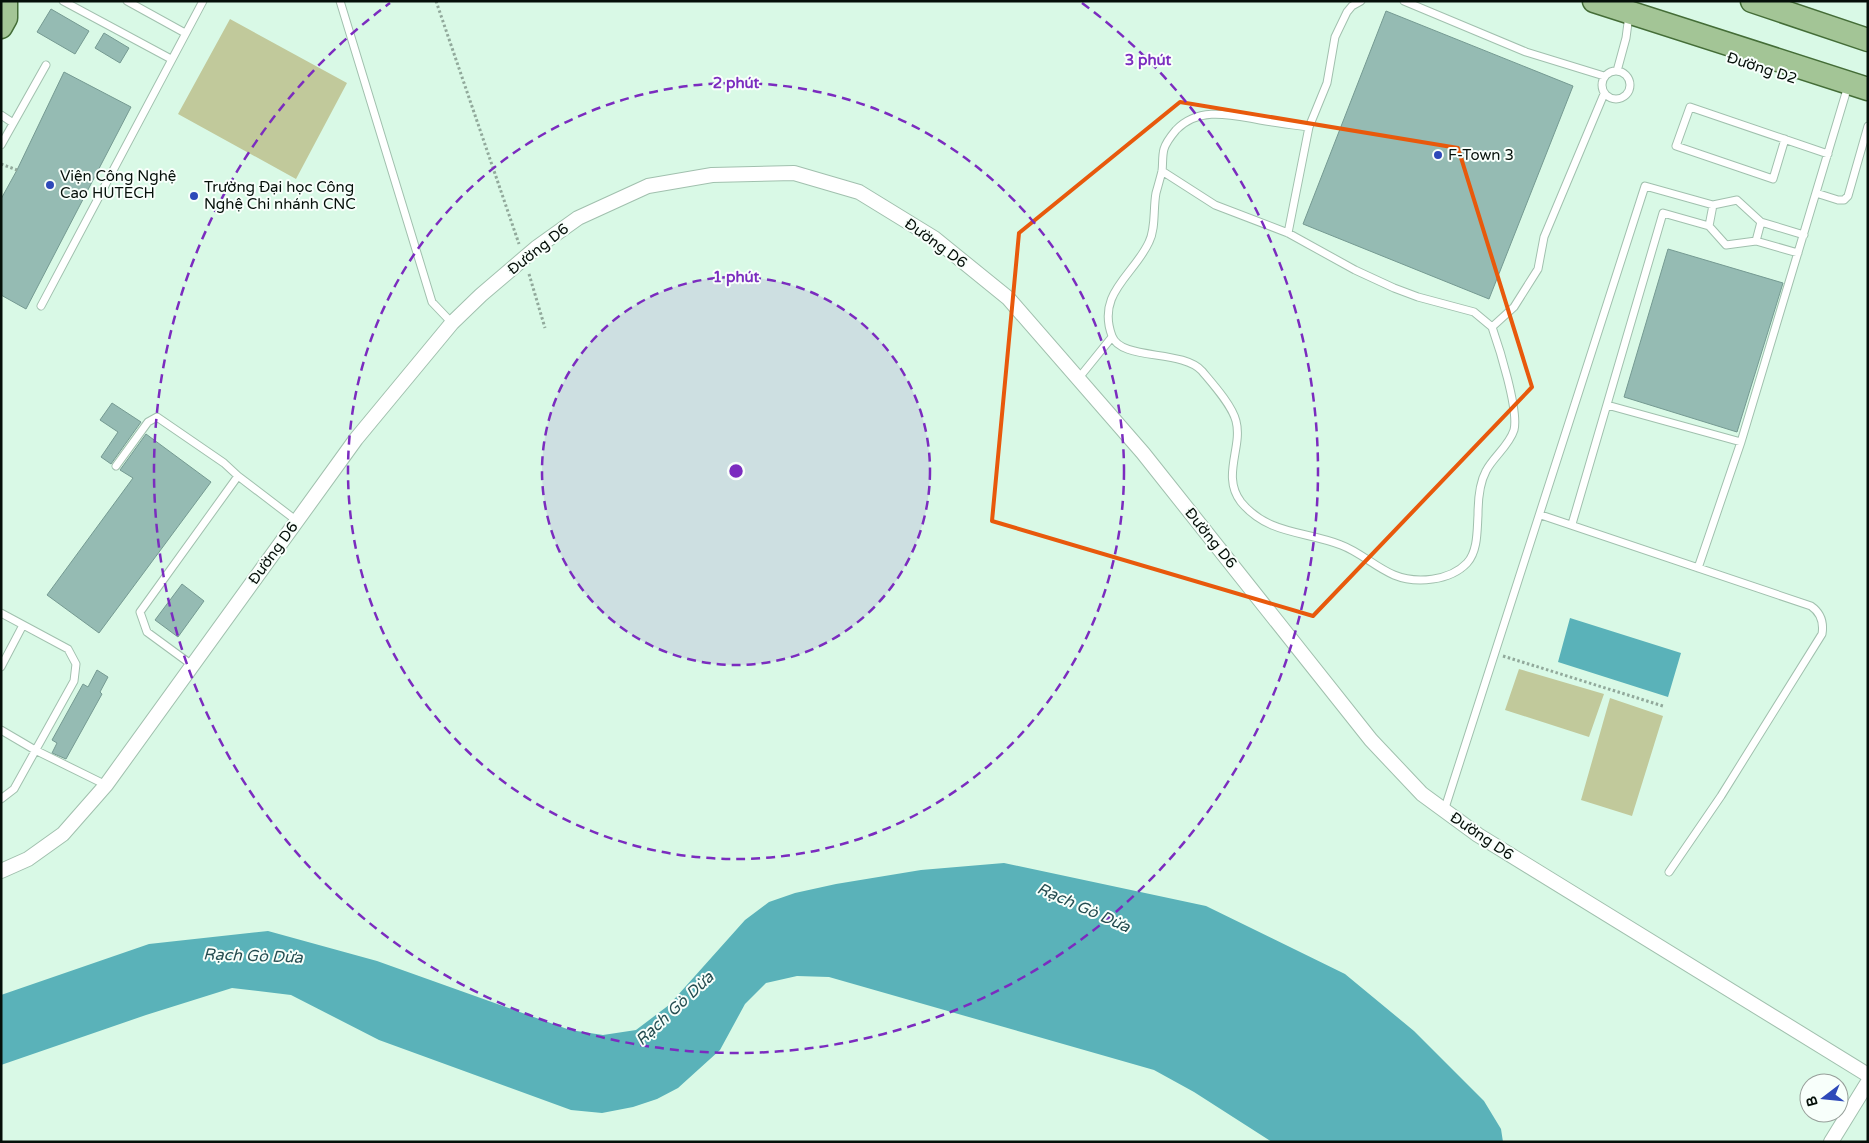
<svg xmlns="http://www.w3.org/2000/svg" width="1869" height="1143" font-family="'Varela Round',sans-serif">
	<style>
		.green { fill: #c1c99b }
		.water { fill: #5ab2b9 }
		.building { fill: #95bbb3; stroke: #759a92 }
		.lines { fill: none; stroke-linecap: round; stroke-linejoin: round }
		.lane-casing { stroke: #a1c0ae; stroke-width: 9 }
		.street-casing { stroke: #a1c0ae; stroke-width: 16 }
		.primary-casing { stroke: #446d37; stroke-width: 25 }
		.path { stroke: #91a99b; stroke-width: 3; stroke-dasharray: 2.5 2.5; stroke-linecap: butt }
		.lane { stroke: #fff; stroke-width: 7 }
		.street { stroke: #fff; stroke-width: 14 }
		.primary { stroke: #a3c596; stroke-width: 22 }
		.marked { fill: none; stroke: #e8590c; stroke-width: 4; stroke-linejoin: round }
		.ring { fill: none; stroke: #7b2cbf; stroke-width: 2.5; stroke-dasharray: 9 6 }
		.poi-dot { fill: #2e49b9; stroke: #f8fffb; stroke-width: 2 }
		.labels { text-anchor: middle; stroke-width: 4; stroke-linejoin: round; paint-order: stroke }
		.street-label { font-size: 15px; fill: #050f09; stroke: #f8fffb }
		.poi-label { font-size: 15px; fill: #050f09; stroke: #f8fffb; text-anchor: start }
		.water-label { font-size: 16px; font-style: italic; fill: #254d51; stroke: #f8fffb }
		.centre { fill: #7b2cbf; stroke: #f8fffb; stroke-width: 2.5 }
		.ring-label { font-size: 15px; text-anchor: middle; font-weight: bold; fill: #7b2cbf; stroke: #f8fffb; stroke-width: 4; stroke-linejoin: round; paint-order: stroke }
	</style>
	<rect width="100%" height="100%" fill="#d9f9e6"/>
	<!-- green -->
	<path class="green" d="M230 19 347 83 296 179 178 114Z
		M1519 669 1604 694 1589 737 1505 710Z
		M1610 698 1663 716 1632 816 1581 800Z"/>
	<!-- water -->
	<path class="water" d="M1570 618 1681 653 1668 697 1558 662Z
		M1004 863 1206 906 1345 974 1414 1031 1484 1101 1501 1129 1503 1142H1272L1194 1092 1154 1070 829 977 797 976 766 983 745 1004 720 1050 678 1088 657 1099 633 1107 602 1113 571 1110 379 1040 291 995 232 988 146 1015 1 1065V995L149 944 268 931 377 961 570 1030 603 1035 636 1030 669 1005 745 920 769 902 795 893 836 884 921 870Z"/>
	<!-- building -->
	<path class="building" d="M51 9 89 31 75 54 37 32Z
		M1386 11 1573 86 1489 299 1303 224Z
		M104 33 129 48 120 63 95 48Z
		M64 72 131 107 26 309 1 295V199L17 170Z
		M1668 249 1783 283 1737 432 1624 397Z
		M112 403 141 422 111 464 101 457 118 432 100 420Z
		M146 434 211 482 99 633 47 595 133 478 120 470Z
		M182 584 204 601 178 637 155 620Z
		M97 670 108 677 100 692 102 694 66 759 52 753 57 743 52 740 83 684 88 687Z"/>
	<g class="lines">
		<defs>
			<path id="lane" d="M63 1 171 59
				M127 1 185 33
				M340 1 432 302 452 323
				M1404 1 1526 52 1604 76
				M1602 85a14 14 0 1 1 28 0a14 14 0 1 1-28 0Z
				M1617 71 1626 38 1629 15
				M1 115 13 123
				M1309 127C1293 125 1276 123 1260 120 1231 115 1199 106 1176 130 1171 136 1166 142 1164 149 1162 156 1163 164 1162 171 1160 179 1158 186 1156 193 1153 209 1156 228 1149 242 1134 275 1096 293 1112 336 1121 361 1182 349 1202 371 1212 383 1232 405 1236 421 1243 447 1221 476 1241 502 1268 535 1306 531 1341 545 1360 552 1375 567 1394 575 1416 584 1450 581 1467 563 1478 551 1477 530 1478 515 1478 500 1479 484 1486 471 1493 457 1509 446 1514 430 1519 410 1499 347 1492 327
				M1785 139 1773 179 1676 146 1690 107 1828 154
				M1 145 46 65
				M1162 171 1215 205 1288 233 1355 270 1394 288 1418 297 1474 312 1492 327 1514 307 1538 269 1544 237 1604 94
				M1816 193 1838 200H1844L1848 196 1868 126
				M1761 222 1804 235
				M1288 233 1309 127 1327 83 1335 37 1347 12 1352 6 1361 1
				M1756 241 1798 253
				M41 306 203 1
				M1078 379 1112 337
				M1607 405 1741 442
				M116 466 148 422 157 417 224 463 238 476
				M1541 515 1811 606C1821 613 1824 622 1822 634L1721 796 1669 872
				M1572 524 1663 213 1709 226 1726 245 1756 241 1761 222 1737 200 1713 205 1709 226
				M1698 568 1741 442 1848 86
				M1 613 68 649 76 664 74 681 14 789 1 799
				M192 665 147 632 140 612 238 476 297 521
				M1 667 23 625
				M1 730 35 750 106 785
				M1444 811 1645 186 1713 205"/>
			<path id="street" d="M1 871 28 859 63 834 106 785 356 439 452 323 481 295 536 248 578 218 648 186 712 175 794 173 859 192 934 238 1008 298 1143 453 1371 740 1422 794 1478 835 1868 1075
				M1831 1142 1868 1082"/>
			<path id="primary" d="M1594 1 1868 89
				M1752 1 1868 40
				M1 27 6 18V1"/>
		</defs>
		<!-- lane casing -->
		<use href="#lane" class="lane-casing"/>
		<!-- street casing -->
		<use href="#street" class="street-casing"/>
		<!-- primary casing -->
		<use href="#primary" class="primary-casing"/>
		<!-- path -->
		<path class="path" d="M436 1 519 244
			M1 164 17 170
			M529 274 545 328
			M1503 656 1663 706"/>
		<!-- lane -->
		<use href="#lane" class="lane"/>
		<!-- street -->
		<use href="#street" class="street"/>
		<!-- primary -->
		<use href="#primary" class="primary"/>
	</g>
	<!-- marked area -->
	<path class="marked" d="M1180 102 1458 148 1532 387 1313 616 992 521 1019 233Z"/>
	<!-- distance rings -->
	<circle cx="736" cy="471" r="194" fill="#7b2cbf" fill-opacity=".12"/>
	<g class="ring">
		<circle cx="736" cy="471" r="194"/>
		<circle cx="736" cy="471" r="388"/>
		<path d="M1082 3A582 582 0 1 1 390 3"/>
	</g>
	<!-- markers -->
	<g class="poi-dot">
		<circle cx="1438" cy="155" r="5"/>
		<circle cx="50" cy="185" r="5"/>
		<circle cx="194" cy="196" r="5"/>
	</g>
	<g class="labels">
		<!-- street labels -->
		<g class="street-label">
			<text transform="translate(1762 68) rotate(18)" y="5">Đường D2</text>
			<text transform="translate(936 243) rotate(36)" y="5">Đường D6</text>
			<text transform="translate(538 249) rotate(-38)" y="5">Đường D6</text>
			<text transform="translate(1211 538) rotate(51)" y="5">Đường D6</text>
			<text transform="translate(273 553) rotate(-54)" y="5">Đường D6</text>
			<text transform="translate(1482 836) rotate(34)" y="5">Đường D6</text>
		</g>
		<!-- poi labels -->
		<g class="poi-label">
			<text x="1448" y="160">F-Town 3</text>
			<text x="60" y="181">Viện Công Nghệ<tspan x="60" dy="17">Cao HUTECH</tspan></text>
			<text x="204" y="192">Trường Đại học Công<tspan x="204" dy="17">Nghệ Chi nhánh CNC</tspan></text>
		</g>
		<!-- water labels -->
		<g class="water-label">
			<text transform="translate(1084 907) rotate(24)" y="6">Rạch Gò Dừa</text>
			<text transform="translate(253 955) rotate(2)" y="6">Rạch Gò Dừa</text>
			<text transform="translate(674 1008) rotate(-43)" y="6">Rạch Gò Dừa</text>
		</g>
	</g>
	<circle cx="736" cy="471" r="8" class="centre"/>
	<g class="ring-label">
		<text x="1148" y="65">3 phút</text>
		<text x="736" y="88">2 phút</text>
		<text x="736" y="282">1 phút</text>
	</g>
	<!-- border -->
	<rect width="1869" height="1143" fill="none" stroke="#050f09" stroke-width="5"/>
	<!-- north arrow -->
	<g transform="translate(1824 1098) rotate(254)"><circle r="24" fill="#f8fffb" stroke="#979f9a"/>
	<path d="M0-4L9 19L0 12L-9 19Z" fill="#2e49b9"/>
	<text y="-8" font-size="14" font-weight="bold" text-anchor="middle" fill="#050f09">B</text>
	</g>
</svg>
